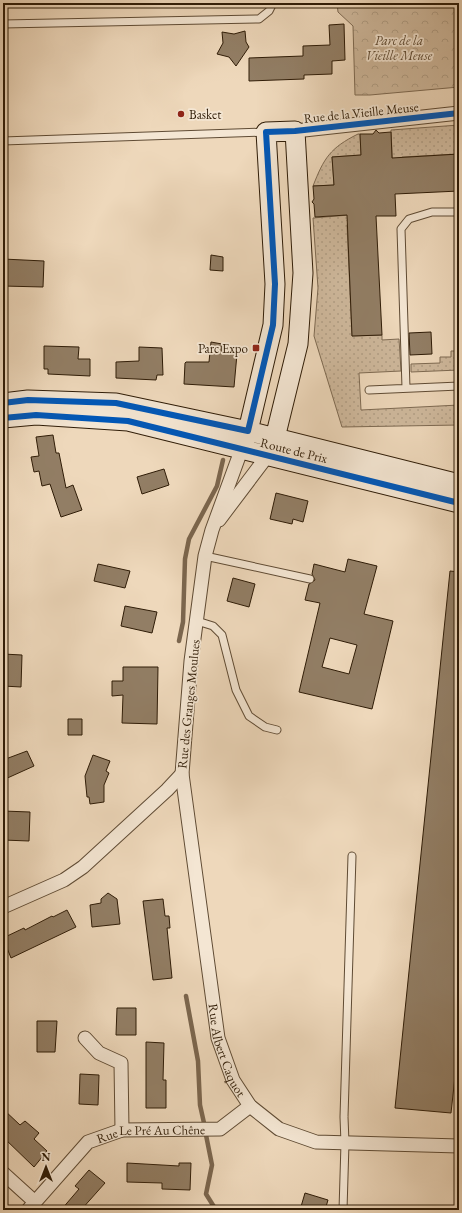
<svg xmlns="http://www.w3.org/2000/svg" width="462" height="1213" font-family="'EB Garamond',serif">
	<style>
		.grass { fill: url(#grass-dots); stroke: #7e6a52 }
		.forest { fill: url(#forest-crowns); stroke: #7e6a52 }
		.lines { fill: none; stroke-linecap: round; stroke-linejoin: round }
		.stream { stroke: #7b664e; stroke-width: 4.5 }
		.building { fill: #927e65; stroke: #2f1c07; fill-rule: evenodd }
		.lane-casing { stroke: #5f4b34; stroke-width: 9 }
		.street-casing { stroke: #5f4b34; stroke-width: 15 }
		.secondary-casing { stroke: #2f1c07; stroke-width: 21 }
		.lane { stroke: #f4e6d3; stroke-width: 7 }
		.street { stroke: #f4e6d3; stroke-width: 13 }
		.secondary { stroke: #f4e6d3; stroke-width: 19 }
		.cycleway-casing { stroke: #f4e6d3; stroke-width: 8 }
		.cycleway { stroke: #0057b8; stroke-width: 6 }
		.poi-dot { fill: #8f2418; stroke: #f4e6d3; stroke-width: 1.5 }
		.labels { text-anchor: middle; stroke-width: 3.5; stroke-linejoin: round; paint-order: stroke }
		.park-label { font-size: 13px; font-style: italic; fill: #5f4b34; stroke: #f4e6d3 }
		.street-label { font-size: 13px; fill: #2f1c07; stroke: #f4e6d3 }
		.poi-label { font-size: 13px; fill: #2f1c07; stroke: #f4e6d3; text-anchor: start }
	</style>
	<defs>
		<pattern id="grass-dots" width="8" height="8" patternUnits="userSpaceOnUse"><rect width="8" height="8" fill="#ceb89c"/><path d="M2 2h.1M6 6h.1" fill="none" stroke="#b19e85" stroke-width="1.8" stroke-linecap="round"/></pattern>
		<pattern id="forest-crowns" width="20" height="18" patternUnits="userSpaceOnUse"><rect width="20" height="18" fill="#ceb89c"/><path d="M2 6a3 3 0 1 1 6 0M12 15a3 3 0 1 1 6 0" fill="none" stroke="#b19e85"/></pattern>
	</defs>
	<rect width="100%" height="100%" fill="#eed8bb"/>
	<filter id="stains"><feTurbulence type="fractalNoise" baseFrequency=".005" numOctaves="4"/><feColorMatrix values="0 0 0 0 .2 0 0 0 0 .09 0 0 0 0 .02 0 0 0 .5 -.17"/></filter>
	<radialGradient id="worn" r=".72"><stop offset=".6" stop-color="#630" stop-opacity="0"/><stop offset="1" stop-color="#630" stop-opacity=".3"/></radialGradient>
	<!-- grass -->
	<path class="grass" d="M459 125V154L402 157 393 175 391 130Z
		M358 134H360L361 155 332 157 334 185 313 186C324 158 330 148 358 134Z
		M349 215 347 221H350L347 225 352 336 382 335V340L399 339 401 371 359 373 361 410 459 405V425L342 427 314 336 318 288 313 218Z
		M451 351H459V370L411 372V364L440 363V357H451Z"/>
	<!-- forest -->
	<path class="forest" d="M337 3H459V87L370 95H355L353 26 338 12Z"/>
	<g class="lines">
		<!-- stream -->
		<path class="stream" d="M179 641 183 622 185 559 189 539 217 486 223 460
			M186 996 198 1061 200 1105 204 1123
			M206 1135 212 1165 206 1194 216 1210"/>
	</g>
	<!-- building -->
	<path class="building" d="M344 24 345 60 332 61V74L304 75V79L249 81V58L303 56V46L330 45 329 25Z
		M245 31 246 42 249 47 236 66 229 57 217 54 223 43 222 32 234 34Z
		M376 130 379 133 391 132 392 158 459 154V191L395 194 396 216H376L382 335 352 336 347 215 315 217 314 204 312 202 314 199 313 186 334 185 332 157 361 155 360 134H373Z
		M211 255 223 257V271L210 270Z
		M3 259 44 261 43 287 3 286Z
		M431 332 432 354 410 355 409 333Z
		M211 342 222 344V353L237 354 234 387 184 384 185 363 186 362H209Z
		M44 346 79 347 78 359H90V376L48 374V369H44Z
		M139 347 162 348 163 375H157L156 380 116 378V362L139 361Z
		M53 435 56 453H59L66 488 73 485 82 510 61 517 50 484 42 486 39 471 34 472 31 457 39 456 36 437Z
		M164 469 169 485 142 494 137 477Z
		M276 493 308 501 303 522 293 519 292 524 270 519Z
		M348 559 377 566 364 614 393 621 372 709 299 692 320 603 305 600 309 584 315 580 312 574 314 564 345 572ZM330 638 357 645 349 674 322 667Z
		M98 564 130 571 125 588 94 581Z
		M450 571 459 572V1040L451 1113 395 1108Z
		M233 578 255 584 249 607 227 601Z
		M125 606 157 612 152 633 121 626Z
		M3 654 22 655 21 687 3 686Z
		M123 667H158L157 724 122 723 123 695 112 696V681H123Z
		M68 719H82V735H68Z
		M27 751 34 766 3 780V760Z
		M93 755 110 761 106 771 109 773 104 785V802L90 804 89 797H87L85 776Z
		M3 811 30 812 29 841 3 840Z
		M108 893 117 899 120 924 92 927 90 905 101 903V899Z
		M163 899 165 916H169L170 928H167L172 978 153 980 143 901Z
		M67 910 76 927 11 958 3 938 24 928 25 930 52 916 53 917Z
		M117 1008H136V1035H116Z
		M37 1021H57L55 1052H37Z
		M146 1042 164 1043 163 1080H166V1108H146Z
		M80 1074 99 1075 98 1105 79 1104Z
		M3 1109 20 1125 25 1121 39 1133 34 1139 47 1151 34 1167 3 1137Z
		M127 1163 179 1166V1163H191L190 1190 162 1189V1183L127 1182Z
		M89 1170 105 1183 81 1210H61L79 1189 75 1186Z
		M305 1193 328 1200 325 1210H300Z"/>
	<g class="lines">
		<defs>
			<path id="lane" d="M3 24 259 19 269 11 273 3
				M3 141 266 132
				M406 388 401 229 409 219 432 212H459
				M369 390 459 386
				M205 556 310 579
				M197 621 213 626 222 635 236 690 249 716 265 727 277 730
				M343 1210 345 1143 344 1117 352 856"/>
			<g id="street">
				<path d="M295 131 459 113"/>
				<path id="s1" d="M242 448 212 530 205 556 191 661 182 774 218 1038 233 1080 250 1106 279 1129 316 1142 459 1146"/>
				<path d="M219 520 268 455"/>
				<path d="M3 907 64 880 83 867 167 790 182 774"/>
				<path d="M85 1038 99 1053 121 1063 122 1130"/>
				<path d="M3 1173 35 1202"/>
				<path id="s2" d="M28 1210 88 1142 122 1130 220 1129 250 1106"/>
			</g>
			<path id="secondary" d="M3 403 28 400 116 403 248 431 459 484
				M3 418 36 415 128 421 459 503
				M242 448 248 431 273 325 275 284 266 132 295 131 303 273 298 344 275 438 268 455"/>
		</defs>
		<!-- lane casing -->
		<use href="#lane" class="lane-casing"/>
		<!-- street casing -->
		<use href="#street" class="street-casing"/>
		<!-- secondary casing -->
		<use href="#secondary" class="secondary-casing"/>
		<!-- lane -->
		<use href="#lane" class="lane"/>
		<!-- street -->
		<use href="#street" class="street"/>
		<!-- secondary -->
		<use href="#secondary" class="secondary"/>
		<defs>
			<path id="cycleway" d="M3 403 28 400 116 403 248 431 273 325 275 284 266 132 295 131 459 113
				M3 418 36 415 128 421 459 503"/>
		</defs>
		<!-- cycleway casing -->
		<use href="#cycleway" class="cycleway-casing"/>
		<!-- cycleway -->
		<use href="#cycleway" class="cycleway"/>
	</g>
	<!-- markers -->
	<g class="poi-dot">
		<circle cx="181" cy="114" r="4"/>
		<rect x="252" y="344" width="8" height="8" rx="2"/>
	</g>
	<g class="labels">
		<!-- park labels -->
		<g class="park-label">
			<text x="399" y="45">Parc de la<tspan x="399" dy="15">Vieille Meuse</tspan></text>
		</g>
		<!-- street labels -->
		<g class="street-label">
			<text transform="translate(361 112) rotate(-6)" y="5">Rue de la Vieille Meuse</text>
			<text transform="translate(294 450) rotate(14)" y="5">Route de Prix</text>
			<text transform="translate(188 704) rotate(-84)" y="5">Rue des Granges Moulues</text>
			<text dy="5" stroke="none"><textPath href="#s1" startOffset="614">Rue Albert Caquot</textPath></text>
			<text dy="5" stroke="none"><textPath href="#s2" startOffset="155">Rue Le Pré Au Chêne</textPath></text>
		</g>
		<!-- poi labels -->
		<g class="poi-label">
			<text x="189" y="119">Basket</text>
			<text x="248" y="353" text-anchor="end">Parc Expo</text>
		</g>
	</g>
	<!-- margin -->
	<rect width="462" height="1213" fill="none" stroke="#eed8bb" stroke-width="16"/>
	<rect x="4" y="4" width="454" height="1205" fill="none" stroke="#2f1c07" stroke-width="2"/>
	<rect x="8" y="8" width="446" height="1197" fill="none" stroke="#2f1c07"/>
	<!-- north arrow -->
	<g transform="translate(46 1167)" stroke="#f4e6d3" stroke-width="3" paint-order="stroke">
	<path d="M0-3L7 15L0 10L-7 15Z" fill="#2f1c07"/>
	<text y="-6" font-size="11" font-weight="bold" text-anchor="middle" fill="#2f1c07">N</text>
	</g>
	<rect width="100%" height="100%" filter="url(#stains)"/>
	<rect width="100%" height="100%" fill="url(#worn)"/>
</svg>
